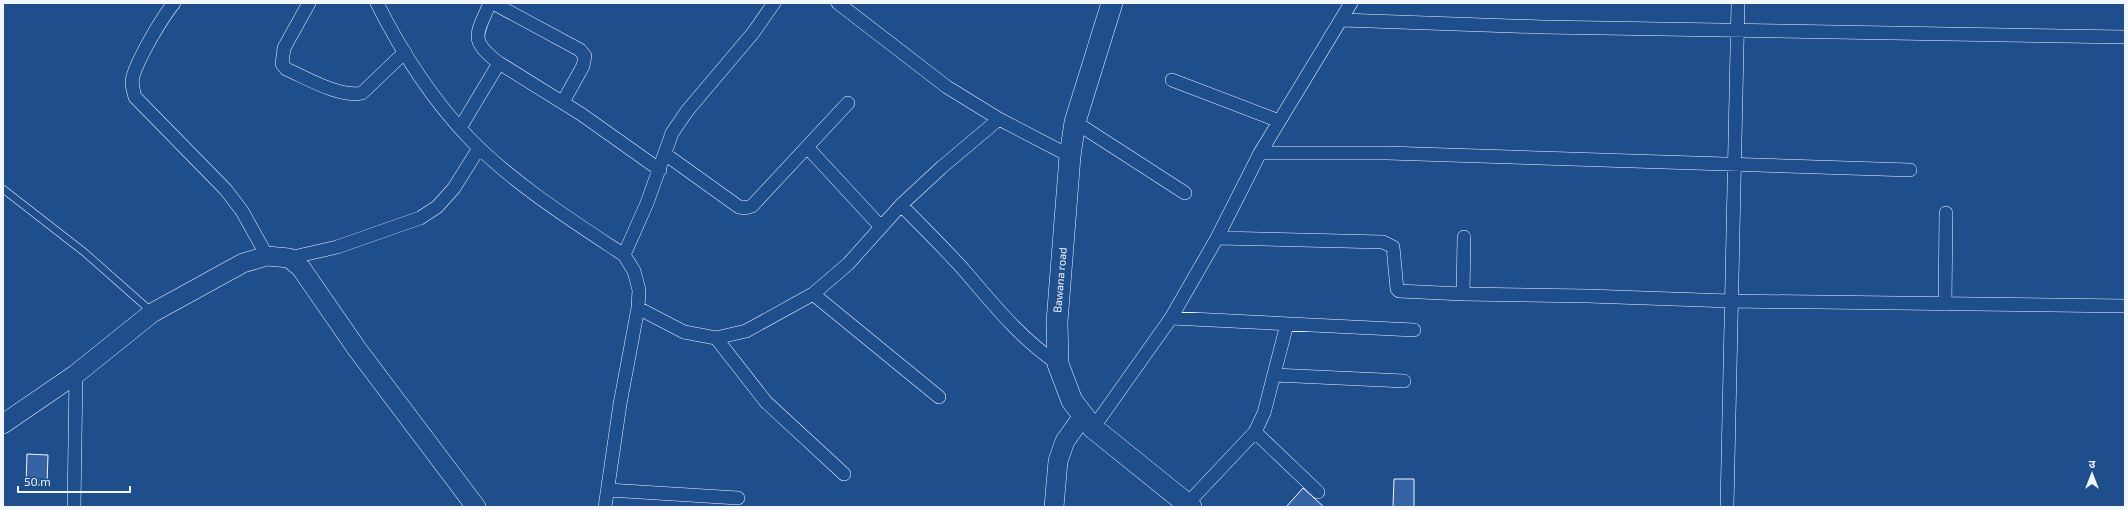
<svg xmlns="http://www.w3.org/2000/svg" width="2128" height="510" font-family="'Exo 2','Noto Sans Devanagari',sans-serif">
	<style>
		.building { fill: #3563a3; stroke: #f2f6ff }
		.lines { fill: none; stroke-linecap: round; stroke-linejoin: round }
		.lane-casing { stroke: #f2f6ff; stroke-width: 8 }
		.street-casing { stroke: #f2f6ff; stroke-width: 14 }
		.secondary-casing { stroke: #f2f6ff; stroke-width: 20 }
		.primary-casing { stroke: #f2f6ff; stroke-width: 22 }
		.lane { stroke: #1f4e8c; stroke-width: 7 }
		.street { stroke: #1f4e8c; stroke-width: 13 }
		.secondary { stroke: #1f4e8c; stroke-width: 19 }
		.primary { stroke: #1f4e8c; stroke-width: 21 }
		.labels { text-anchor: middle; stroke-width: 3; stroke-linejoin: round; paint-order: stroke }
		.street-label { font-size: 11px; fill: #f2f6ff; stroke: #1f4e8c }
	</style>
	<rect width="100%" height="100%" fill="#1f4e8c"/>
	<!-- building -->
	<path class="building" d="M27 454 48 455 47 485H26Z
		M1394 479H1414V507H1393Z
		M1303 488 1324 507H1286Z"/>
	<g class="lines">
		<defs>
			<path id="lane" d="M3 189 84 252 152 312"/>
			<path id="street" d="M174 3C161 19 139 57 133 76 131 84 133 90 135 97L226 190 242 211 267 256
				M309 3 284 48 282 64 286 69C307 78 340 98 362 93L405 52
				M377 3C401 51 432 99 469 138 514 184 571 220 624 255L634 271 639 290 638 308 620 404 605 507
				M493 3 580 50 585 56 583 66 563 102
				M838 3 947 87 999 119
				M1342 20 1543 27 2125 37
				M499 63 581 114 660 170
				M1172 80 1279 121
				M1075 122 1185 193
				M460 128 499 63C468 40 477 34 490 3
				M807 147 881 227
				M1260 153H1387L1910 170
				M665 154 739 207 745 208 752 206 848 103
				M1464 237 1463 294 1588 296 1730 301 2125 306
				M1217 238 1383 242 1393 247 1397 289 1399 291 1463 294
				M624 255 647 203 672 133 687 111 753 33 774 3
				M289 258 337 247 420 218 437 207 454 188 479 148
				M813 294 939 397
				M1945 304 1946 213
				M638 308 684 332 716 338 746 331 813 294 848 264 901 205
				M1171 318 1414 330
				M716 338 766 402 844 474
				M1058 364C1019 337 994 305 963 269 943 247 922 226 901 205L942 167 999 119 1070 156
				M1274 375 1404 381
				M1093 428 1171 318 1217 238 1260 153 1351 3
				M1255 432 1318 492
				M608 490 738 498
				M1187 504 1255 432 1264 413 1287 324
				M74 507 76 374
				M1727 507 1738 3"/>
			<path id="secondary" d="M3 424 76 374 152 313 243 263 267 256 289 258 301 268 357 349 476 507
				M1054 507 1058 461 1065 441 1083 416"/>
			<path id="primary" d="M1112 3 1075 122 1070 156 1057 322 1058 364 1072 401 1093 428 1191 507"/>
		</defs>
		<!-- lane casing -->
		<use href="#lane" class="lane-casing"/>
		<!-- street casing -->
		<use href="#street" class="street-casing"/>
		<!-- secondary casing -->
		<use href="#secondary" class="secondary-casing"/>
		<!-- primary casing -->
		<use href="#primary" class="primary-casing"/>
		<!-- lane -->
		<use href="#lane" class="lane"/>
		<!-- street -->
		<use href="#street" class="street"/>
		<!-- secondary -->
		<use href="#secondary" class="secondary"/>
		<!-- primary -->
		<use href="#primary" class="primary"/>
	</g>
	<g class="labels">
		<!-- street labels -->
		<g class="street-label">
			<text transform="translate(1060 280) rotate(-85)" y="4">Bawana road</text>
		</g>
	</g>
	<!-- border -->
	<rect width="2128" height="510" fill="none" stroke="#f2f6ff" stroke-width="8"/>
	<!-- north arrow -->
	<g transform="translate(2092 474)" stroke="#1f4e8c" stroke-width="3" paint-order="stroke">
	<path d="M0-3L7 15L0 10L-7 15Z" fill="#f2f6ff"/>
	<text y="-6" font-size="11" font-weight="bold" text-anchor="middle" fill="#f2f6ff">उ</text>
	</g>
	<!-- scale -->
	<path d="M18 486v6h112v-6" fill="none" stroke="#f2f6ff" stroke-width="2"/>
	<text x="24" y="486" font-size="12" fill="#f2f6ff" stroke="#1f4e8c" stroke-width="3" paint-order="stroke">50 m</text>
</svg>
